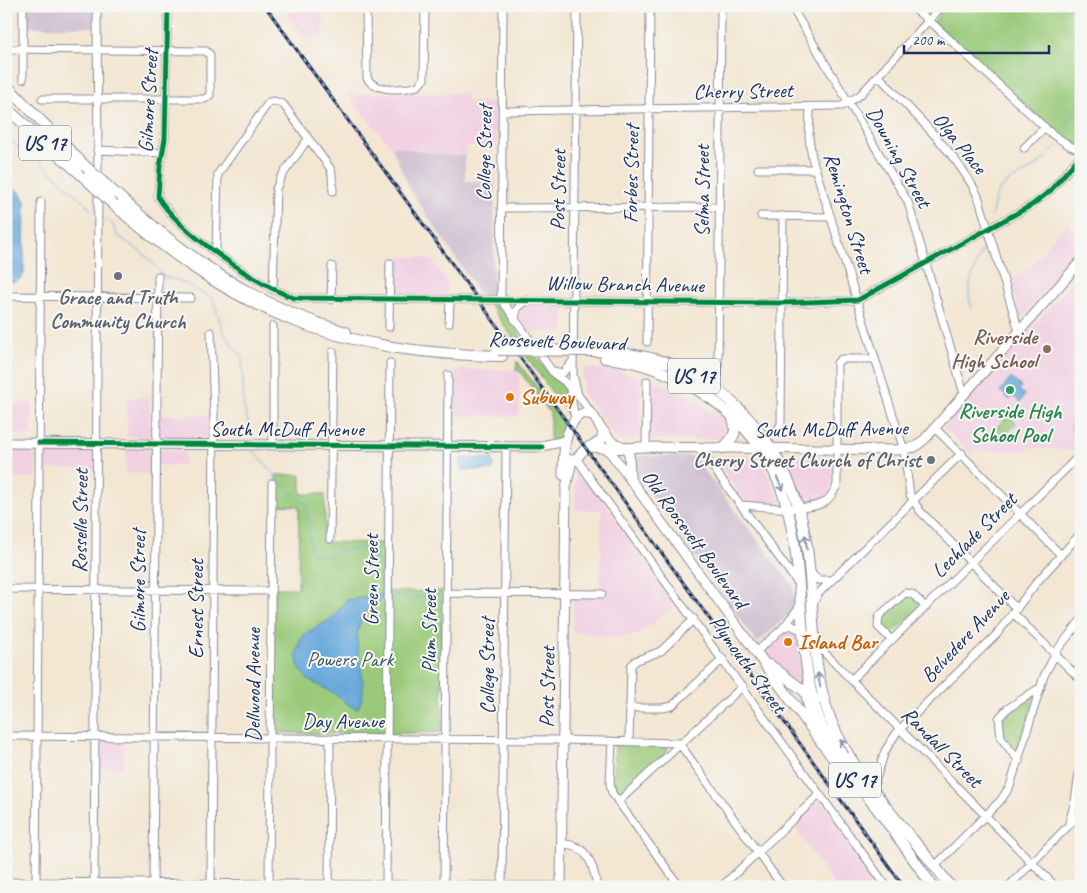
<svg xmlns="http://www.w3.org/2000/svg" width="1087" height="893" font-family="Caveat,sans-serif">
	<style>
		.built { fill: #f1d0e2 }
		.industrial { fill: #cebed0 }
		.green { fill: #9aca79; stroke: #5a7c6c }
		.water { fill: #67a9dc; stroke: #416c9d }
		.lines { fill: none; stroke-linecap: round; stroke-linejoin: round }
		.stream { stroke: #67a9dc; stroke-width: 1 }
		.minor-casing { stroke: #878a98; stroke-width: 9 }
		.major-casing { stroke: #878a98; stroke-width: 11 }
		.highway-casing { stroke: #878a98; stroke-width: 12 }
		.minor { stroke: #fff; stroke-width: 7 }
		.major { stroke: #fff; stroke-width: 9 }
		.highway { stroke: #fff; stroke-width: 10 }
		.rail-casing { stroke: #1b2f5e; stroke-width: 3 }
		.rail { stroke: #f6f6f2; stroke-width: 1; stroke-dasharray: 4; stroke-linecap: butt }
		.highway-bridge-casing { stroke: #878a98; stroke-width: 12; stroke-linecap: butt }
		.highway-bridge { stroke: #fff; stroke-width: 10 }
		.cycleway-casing { stroke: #f6f6f2; stroke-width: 8 }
		.cycleway { stroke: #00873e; stroke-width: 5 }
		.oneway { stroke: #8d97ae }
		.worship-dot { fill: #6b7280; stroke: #f6f6f2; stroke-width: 2 }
		.education-dot { fill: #8d6e63; stroke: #f6f6f2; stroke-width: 2 }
		.leisure-dot { fill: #2e9e5b; stroke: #f6f6f2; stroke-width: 2 }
		.food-dot { fill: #e8710a; stroke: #f6f6f2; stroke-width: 2 }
		.labels { text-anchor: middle; stroke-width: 4; stroke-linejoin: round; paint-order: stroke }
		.shield { fill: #f6f6f2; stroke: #5d6b8a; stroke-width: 1 }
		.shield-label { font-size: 20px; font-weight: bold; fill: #1b2f5e }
		.street-label { font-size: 21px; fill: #1b2f5e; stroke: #f6f6f2 }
		.worship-label { font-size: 21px; font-weight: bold; fill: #5b616d; stroke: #f6f6f2 }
		.education-label { font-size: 21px; font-weight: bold; fill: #785e54; stroke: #f6f6f2; text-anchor: end }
		.food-label { font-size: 21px; font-weight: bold; fill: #c56008; stroke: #f6f6f2; text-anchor: start }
		.leisure-label { font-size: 21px; font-weight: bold; fill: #27864d; stroke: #f6f6f2 }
		.park-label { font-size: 21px; fill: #3b5665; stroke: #f6f6f2 }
	</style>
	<rect width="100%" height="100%" fill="#f6f6f2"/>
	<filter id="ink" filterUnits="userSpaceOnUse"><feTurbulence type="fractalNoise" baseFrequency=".02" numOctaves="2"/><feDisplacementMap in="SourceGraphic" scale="10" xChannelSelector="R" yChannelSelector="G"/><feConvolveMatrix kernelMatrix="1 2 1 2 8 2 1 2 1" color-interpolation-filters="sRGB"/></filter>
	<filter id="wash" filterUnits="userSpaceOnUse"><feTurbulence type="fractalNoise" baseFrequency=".0096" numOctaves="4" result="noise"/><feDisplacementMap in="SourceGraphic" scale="20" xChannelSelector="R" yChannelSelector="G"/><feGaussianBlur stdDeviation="1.12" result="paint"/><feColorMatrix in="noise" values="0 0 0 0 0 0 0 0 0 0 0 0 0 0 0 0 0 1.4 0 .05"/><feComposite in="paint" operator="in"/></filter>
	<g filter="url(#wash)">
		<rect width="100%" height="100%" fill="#f3e6d2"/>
		<!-- built -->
		<path class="built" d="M299 6H324L323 39 306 38 287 14Z
			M345 93H466L467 102H496V147L466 146 465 155 451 156 391 146Z
			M1067 222 1081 235V248L1021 319 1010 281 1030 268Z
			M392 257H423L433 262 442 274 447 285 448 298 392 297Z
			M1081 271V451L1031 448 1027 451H974L971 454 944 428Z
			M530 304 565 305 564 331 530 332 519 317 524 307Z
			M583 368 609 369 641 377 640 440 618 441 583 393Z
			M455 370H519V416H455Z
			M650 381 680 391 711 412H716L724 420 723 439H649Z
			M6 392H10V403H32V435L6 434Z
			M150 397V437H127V398Z
			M159 415H212V434L210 437H160Z
			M46 449 91 450 94 452V469H44L43 452Z
			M6 450 32 451 36 455 35 478H6Z
			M126 450H151L153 454V473H126Z
			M159 450H185V465H158Z
			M713 456H758L781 502H746Z
			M788 456 833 457V471L829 493 821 499 804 501 786 460Z
			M575 465H578L678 603 638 635 603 638V635L572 632 574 590 600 591 602 510H575Z
			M786 632H797L802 688 774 666 765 655Z
			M100 741 124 742V768H98Z
			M819 801 823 803 882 887H835L792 823 814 802Z"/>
		<!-- industrial -->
		<path class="industrial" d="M25 6H95L94 27H25Z
			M391 146 451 156 465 155V181H495L493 295 481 296 411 191Z
			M634 456H693L793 586 795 604 792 612 757 643 634 471Z"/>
		<!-- green -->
		<path class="green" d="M947 6H1081V144L1070 142 1057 133 933 22Z
			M489 304 500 308 546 370 561 382 567 391 571 419Z
			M517 361 568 427 559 440H550V413L519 370H516Z
			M1081 403V445C1068 433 1068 416 1081 403Z
			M1008 416 1016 423 1004 436 996 429Z
			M276 475H301V494H325V542L383 543V592L442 591V732L381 734 275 733 274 588H298L299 506 276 505Z
			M912 596 920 607 891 635 881 625 880 619 901 597Z
			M1033 695H1035L1018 755 1002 736 1001 717Z
			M615 743 666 745 668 747 667 752 620 797 617 796 614 788Z"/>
		<!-- water -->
		<path class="water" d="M6 184 20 192 25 201 24 273 22 278 14 282H6Z
			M1011 378 1021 387 1019 390 1025 395 1020 402 1013 396 1010 400 1000 391Z
			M463 458H493L494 468 492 470H462L460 460Z
			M383 594 385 597C329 627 379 677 357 709L349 705 334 693 308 680 300 669 296 657 300 641 306 633 331 619 347 600Z"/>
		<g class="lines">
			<!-- stream -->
			<path class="stream" d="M1067 126 1081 97
				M6 139 38 159 94 212
				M992 216C995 180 1010 184 1034 167 1043 162 1050 152 1057 146
				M105 220 111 222 118 236 144 254 165 277 178 280 212 298C223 326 219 332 242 356L244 408 253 438
				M972 307C963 290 976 267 982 250
				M254 451 289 491 307 505 311 553C316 554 322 556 327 555 344 551 376 538 380 567 382 576 380 586 381 594
				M392 597H436L441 602"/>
		</g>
	</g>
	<g filter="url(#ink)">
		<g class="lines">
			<defs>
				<path id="minor" d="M97 6 98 178
					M168 6 165 139 160 167 158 197C179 232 256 284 294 298L782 303 858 300 1032 205 1050 191 1081 155
					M366 6 367 78C374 92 404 90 418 86L424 79 425 6
					M791 6 908 202 964 394
					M911 6 933 24 1052 134 1070 146 1081 150
					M6 49 206 51 210 55V95L205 99H42
					M878 75C912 113 955 150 978 196L1019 331
					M23 79V6
					M810 108 809 137 812 158 904 450 910 495 920 511 1017 609
					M502 111 842 106 860 95 942 6
					M1024 148 1045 127
					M97 150 163 153
					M758 169H816
					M501 208 719 207
					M761 216 831 217
					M216 251 218 174 269 102 274 101 283 104 330 168 332 174 333 191
					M273 290 276 189 281 177 308 139
					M6 296 191 298
					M501 299 503 6
					M501 299 554 374 565 382 571 390
					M331 300 332 266
					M515 320 517 309 527 300
					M449 323 450 300
					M389 327 390 263
					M647 342 650 6
					M553 371 563 373 573 361
					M718 375 721 6
					M574 378 578 395 593 415
					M575 420 571 395 573 375 577 6
					M935 428 1060 554
					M776 431 781 425 783 216
					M273 445V326
					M646 447 647 381
					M698 447 797 582
					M573 460 579 462 590 478 887 887
					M741 505C765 506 800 513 823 503 830 499 834 492 837 485V363L841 359H875
					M330 539 333 352
					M809 571 818 580H831
					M6 589 271 591
					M447 593 602 594
					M813 604 818 594 832 580 962 453
					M1013 613 1081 680
					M783 628 791 625 803 631 1056 887
					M892 640 878 627 879 616 905 593 912 594 926 607
					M756 652 783 628 800 606
					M852 679 1081 454
					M629 708H663L672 706 723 659
					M6 736 563 740 679 743
					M612 741 610 784 612 793 680 887
					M629 741 631 666 635 661 661 651 694 619
					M679 743 783 887
					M1019 761 1001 738 999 718 1007 709 1041 687
					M861 772H871L880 766
					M873 788 885 751 897 732 996 635 1037 582 1081 533
					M618 802 743 686
					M1069 823 1075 801 1081 760
					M562 844C587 843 594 866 597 887
					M935 866 1001 800 1010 786 1044 676 1058 649 1081 620
					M6 882 561 886
					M211 886 214 414 211 332
					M36 887 41 202
					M94 887 98 189
					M153 887 158 276
					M269 887 272 483
					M329 887 330 738
					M386 887 390 363
					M444 887 448 375
					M502 887 506 446
					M721 887 820 794
					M1008 887 1081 813"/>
				<path id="major" d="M602 429 612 442 624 447
					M6 443 542 447C549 442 558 445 565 440
					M589 447 612 449 640 447 897 450 915 447 925 439 1081 261
					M625 447 629 453 630 478
					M605 448 611 453 756 652
					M563 475C563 457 564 422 583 413L593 415 603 432 601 441 586 448 575 460H568L564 454
					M561 887 566 488 572 460"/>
				<path id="highway" d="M6 85 85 166
					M6 108 85 178
					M115 193C183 255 255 307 346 332
					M114 205C238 314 337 353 502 356
					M593 351C619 352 646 355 671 364 742 392 792 461 805 535 816 596 808 660 830 718 851 775 914 837 951 887
					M605 358C644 361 678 376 710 398 792 456 795 530 802 622 805 655 807 687 819 718 832 753 856 781 878 810 897 835 915 861 933 887
					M723 448C733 439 738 432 733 419
					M756 652 833 758
					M770 665 816 700
					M806 693 813 727"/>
			</defs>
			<!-- minor casing -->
			<use href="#minor" class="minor-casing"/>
			<!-- major casing -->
			<use href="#major" class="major-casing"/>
			<!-- highway casing -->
			<use href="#highway" class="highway-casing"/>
			<!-- minor -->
			<use href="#minor" class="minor"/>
			<!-- major -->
			<use href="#major" class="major"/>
			<!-- highway -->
			<use href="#highway" class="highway"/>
			<defs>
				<path id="rail" d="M265 6 904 887"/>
			</defs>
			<!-- rail casing -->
			<use href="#rail" class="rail-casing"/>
			<!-- rail -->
			<use href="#rail" class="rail"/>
			<defs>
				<path id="highway-bridge" d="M85 166 115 193
					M85 178 114 205
					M498 350 593 351"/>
			</defs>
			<!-- highway-bridge casing -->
			<use href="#highway-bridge" class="highway-bridge-casing"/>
			<!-- highway-bridge -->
			<use href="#highway-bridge" class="highway-bridge"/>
			<defs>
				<path id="cycleway" d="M168 6 165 139 160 167 158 197C179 232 256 284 294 298L782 303 858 300 1032 205 1050 191 1081 155
					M39 443 542 447"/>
			</defs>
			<!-- cycleway casing -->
			<use href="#cycleway" class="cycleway-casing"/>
			<!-- cycleway -->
			<use href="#cycleway" class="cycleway"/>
		</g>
		<!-- one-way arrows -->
		<defs><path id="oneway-shaft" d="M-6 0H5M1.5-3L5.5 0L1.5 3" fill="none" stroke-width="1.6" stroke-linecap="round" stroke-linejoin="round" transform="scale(1.25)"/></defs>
		<g class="oneway">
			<use href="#oneway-shaft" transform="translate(780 484) rotate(65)"/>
			<use href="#oneway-shaft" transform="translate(806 542) rotate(-97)"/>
			<use href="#oneway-shaft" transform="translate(819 680) rotate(-100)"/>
			<use href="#oneway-shaft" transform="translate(844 746) rotate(-121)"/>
		</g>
	</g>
	<!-- markers -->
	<g class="worship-dot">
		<circle cx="118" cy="276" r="5"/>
		<circle cx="931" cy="460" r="5"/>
	</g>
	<circle class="education-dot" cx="1047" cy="349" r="5"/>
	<circle class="leisure-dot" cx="1010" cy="390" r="5"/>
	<g class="food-dot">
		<circle cx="510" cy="397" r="5"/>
		<circle cx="788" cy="642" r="5"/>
	</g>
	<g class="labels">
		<!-- shield labels -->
		<g class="shield">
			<rect x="19" y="125.5" width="52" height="35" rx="4"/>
			<rect x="668" y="358.5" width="52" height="35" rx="4"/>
			<rect x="829" y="762.5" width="52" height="35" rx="4"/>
		</g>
		<g class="shield-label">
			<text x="45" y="150">US 17</text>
			<text x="694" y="383">US 17</text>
			<text x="855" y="787">US 17</text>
		</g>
		<!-- street labels -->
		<g class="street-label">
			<text transform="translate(743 91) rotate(-1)" y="7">Cherry Street</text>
			<text transform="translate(148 101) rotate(-87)" y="7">Gilmore Street</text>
			<text transform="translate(960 143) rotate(51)" y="7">Olga Place</text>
			<text transform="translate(484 153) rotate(-89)" y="7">College Street</text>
			<text transform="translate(899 157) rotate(61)" y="7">Downing Street</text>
			<text transform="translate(631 174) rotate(-89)" y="7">Forbes Street</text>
			<text transform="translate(558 190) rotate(-89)" y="7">Post Street</text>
			<text transform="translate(702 191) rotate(-90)" y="7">Selma Street</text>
			<text transform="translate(849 213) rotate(73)" y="7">Remington Street</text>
			<text transform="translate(625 284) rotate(1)" y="7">Willow Branch Avenue</text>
			<text transform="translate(557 341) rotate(2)" y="7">Roosevelt Boulevard</text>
			<text x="287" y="436">South McDuff Avenue</text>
			<text transform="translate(831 429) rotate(-1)" y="7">South McDuff Avenue</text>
			<text transform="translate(80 521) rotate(-89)" y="7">Rosselle Street</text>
			<text transform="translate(974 535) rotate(-45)" y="7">Lechlade Street</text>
			<text transform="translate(695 539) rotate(54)" y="7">Old Roosevelt Boulevard</text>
			<text transform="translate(371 580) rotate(-90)" y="7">Green Street</text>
			<text transform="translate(138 581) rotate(-90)" y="7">Gilmore Street</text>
			<text transform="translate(196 609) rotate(-90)" y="7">Ernest Street</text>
			<text transform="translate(429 631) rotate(-90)" y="7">Plum Street</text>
			<text transform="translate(965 636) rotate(-47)" y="7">Belvedere Avenue</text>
			<text transform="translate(748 664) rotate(54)" y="7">Plymouth Street</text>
			<text transform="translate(487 666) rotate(-90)" y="7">College Street</text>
			<text transform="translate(253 685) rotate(-90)" y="7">Dellwood Avenue</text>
			<text transform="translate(547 687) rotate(-89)" y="7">Post Street</text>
			<text x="343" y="728">Day Avenue</text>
			<text transform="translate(942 747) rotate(45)" y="7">Randall Street</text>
		</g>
		<!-- worship labels -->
		<g class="worship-label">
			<text x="118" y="304">Grace and Truth<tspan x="118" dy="24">Community Church</tspan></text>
			<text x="921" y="467" text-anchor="end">Cherry Street Church of Christ</text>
		</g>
		<!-- education labels -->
		<g class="education-label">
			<text x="1037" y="344">Riverside<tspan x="1037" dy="24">High School</tspan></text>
		</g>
		<!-- food labels -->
		<g class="food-label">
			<text x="520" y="404">Subway</text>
			<text x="798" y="649">Island Bar</text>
		</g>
		<!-- leisure labels -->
		<g class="leisure-label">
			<text x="1010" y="418">Riverside High<tspan x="1010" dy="24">School Pool</tspan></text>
		</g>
		<!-- park labels -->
		<g class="park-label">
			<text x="350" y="666">Powers Park</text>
		</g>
	</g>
	<!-- margin -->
	<rect width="1087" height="893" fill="none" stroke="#f6f6f2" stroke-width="25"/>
	<!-- scale -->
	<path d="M904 45v8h145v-8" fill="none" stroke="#1b2f5e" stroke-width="2.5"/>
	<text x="912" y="45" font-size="15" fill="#1b2f5e" stroke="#f6f6f2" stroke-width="4" paint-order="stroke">200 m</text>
</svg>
